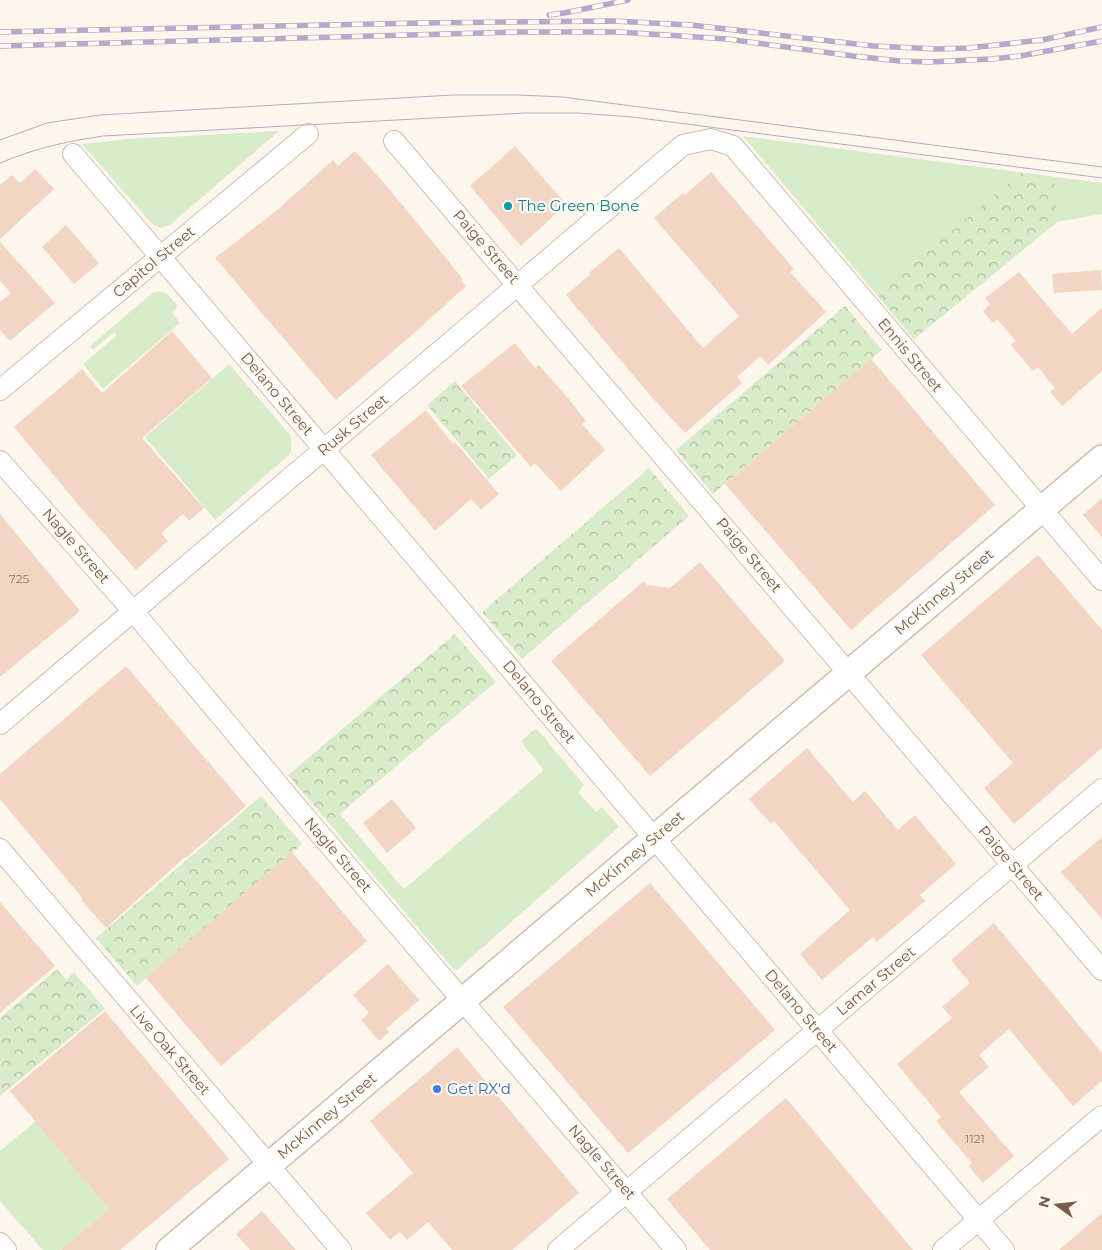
<svg xmlns="http://www.w3.org/2000/svg" width="1102" height="1250" font-family="Montserrat,sans-serif">
	<style>
		.grass { fill: #d8ecc9 }
		.park { fill: url(#park-crowns) }
		.building { fill: #f3d5c3 }
		.lines { fill: none; stroke-linecap: round; stroke-linejoin: round }
		.minor-casing { stroke: #d1beb0; stroke-width: 22 }
		.tertiary-casing { stroke: #d1beb0; stroke-width: 28 }
		.minor { stroke: #fff; stroke-width: 20 }
		.tertiary { stroke: #fff; stroke-width: 25 }
		.tram { stroke: #b9a8c9; stroke-width: 1 }
		.rail-casing { stroke: #b9a8c9; stroke-width: 5.5 }
		.rail { stroke: #fffaf3; stroke-width: 4; stroke-dasharray: 11; stroke-linecap: butt }
		.culture-dot { fill: #0f9aa8; stroke: #fffaf3; stroke-width: 2 }
		.shop-dot { fill: #3f7fe0; stroke: #fffaf3; stroke-width: 2 }
		.labels { text-anchor: middle; stroke-width: 4.5; stroke-linejoin: round; paint-order: stroke }
		.number-label { font-size: 12px; fill: #987a6a }
		.culture-label { font-size: 15px; fill: #0d838f; stroke: #fffaf3; text-anchor: start }
		.street-label { font-size: 15px; fill: #7a5c4d; stroke: #fffaf3 }
		.shop-label { font-size: 15px; fill: #366cbe; stroke: #fffaf3; text-anchor: start }
	</style>
	<defs>
		<pattern id="park-crowns" width="20" height="18" patternUnits="userSpaceOnUse" patternTransform="scale(1.25)"><rect width="20" height="18" fill="#d8ecc9"/><path d="M2 6a3 3 0 1 1 6 0M12 15a3 3 0 1 1 6 0" fill="none" stroke="#b4c2a5"/></pattern>
	</defs>
	<rect width="100%" height="100%" fill="#fdf6ec"/>
	<!-- grass -->
	<path class="grass" d="M279 131 170 225 160 228 152 224 82 144 128 139Z
		M743 136 1102 183V214L1057 222 914 339Z
		M158 291 166 293 177 305 176 309 172 313 180 323 103 389 83 364 117 335 114 332 93 350 90 346 152 293Z
		M229 364 291 436V451L289 455 215 520 145 437Z
		M537 729 584 785 578 792 596 812 602 807 619 827 457 970 453 969 329 823 340 814 404 889 544 770 521 742 532 731Z
		M36 1121 109 1209 61 1250H43L0 1201V1151Z"/>
	<!-- park -->
	<path class="park" d="M1021 173 1054 177 1057 222 914 339 877 294Z
		M845 306 882 350 713 494 676 450Z
		M455 381 517 455 489 479 427 405Z
		M649 468 689 516 522 659 482 612Z
		M455 634 496 682 329 823 288 775Z
		M261 796 302 844 137 986 96 938Z
		M57 969 66 980 74 972 105 1009 0 1096V1018Z"/>
	<!-- building -->
	<path class="building" d="M515 146 566 204 521 246 470 186Z
		M355 151 385 184 463 279 461 280 466 286 413 334 336 400 215 258 276 211 333 160 338 166Z
		M35 169 54 189 0 239V185L12 175 20 183Z
		M711 172 794 269 790 272 826 312 768 365 760 356 737 377 742 383 685 433 648 393 566 295 591 274 589 273 619 248 703 348 739 316 654 218 683 193 685 195Z
		M66 225 99 263 74 284 42 247Z
		M0 242 55 303 10 341 0 330V302L11 293 0 281Z
		M1101 270 1102 290 1054 293 1052 274Z
		M1019 272 1072 334 1102 308V371L1062 406 1050 392 1055 388 1038 367 1033 371 1011 345 1016 341 997 319 993 323 983 311 990 304 985 298Z
		M172 331 212 378 142 438 204 508 189 521 183 514 161 533 168 541 136 570 75 501 14 427 82 369 102 393Z
		M515 343 535 368 539 365 567 397 586 421 582 424 605 450 561 491 535 463 531 467 461 386Z
		M871 359 995 505 851 630 725 484Z
		M426 410 453 444 455 442 499 494 481 510 471 499 435 531 371 455Z
		M1102 498V537L1083 515Z
		M0 514 80 611 0 677Z
		M1038 555 1102 630V748L1014 824 984 788 1013 763 921 655Z
		M700 562 785 661 650 776 551 661 644 581 647 585 670 588Z
		M126 666 246 806 186 858 185 857 106 928 81 900 83 899 0 799V774Z
		M807 748 853 802 865 791 898 830 915 815 956 864 920 895 925 901 877 942 873 937 822 980 800 954 850 910 774 821 771 824 749 799Z
		M392 799 416 828 387 853 363 823Z
		M1102 837V919L1061 872Z
		M292 852 367 941 221 1066 146 978Z
		M650 883 775 1030 628 1153 503 1007Z
		M0 902 55 966 0 1013Z
		M994 923 1102 1053V1081L1073 1106 1009 1029 979 1055 989 1067 959 1092 1014 1156 983 1183 969 1166 972 1163 936 1121 941 1117 897 1064 952 1018 942 1007 970 983 951 960Z
		M388 964 419 1000 386 1029 389 1032 379 1041 361 1020 369 1013 353 995Z
		M105 1011 229 1159 120 1250H61L109 1209 10 1091Z
		M457 1047 579 1193 512 1250H452L428 1222 407 1240 400 1232 390 1240 366 1213 413 1173 370 1121Z
		M786 1098 913 1250H710L667 1199Z
		M262 1211 296 1250H250L236 1234Z
		M1102 1213V1250H1059Z"/>
	<g class="lines">
		<defs>
			<path id="minor" d="M394 141 1102 970
				M73 154 1004 1250
				M0 390 308 134
				M0 461 133 611 301 812 676 1250
				M0 724 683 145 711 139 733 146 1102 580
				M0 849 341 1250
				M0 1243 6 1250
				M558 1250 1102 789
				M943 1250 1102 1116"/>
			<path id="tertiary" d="M169 1250 1102 458"/>
		</defs>
		<!-- minor casing -->
		<use href="#minor" class="minor-casing"/>
		<!-- tertiary casing -->
		<use href="#tertiary" class="tertiary-casing"/>
		<!-- minor -->
		<use href="#minor" class="minor"/>
		<!-- tertiary -->
		<use href="#tertiary" class="tertiary"/>
		<!-- tram -->
		<path class="tram" d="M0 140 47 123 100 115 453 95H518L563 97 1102 167
			M0 163C36 148 64 142 103 136L525 113H578L632 117 1102 178"/>
		<defs>
			<path id="rail" d="M549 15 564 13 628 0
				M0 32 421 23 614 21 691 25 874 46 937 49 969 48 1042 40 1102 27
				M0 46 521 32H619L727 39 853 56 900 61 929 62 991 59 1020 56 1102 41"/>
		</defs>
		<!-- rail casing -->
		<use href="#rail" class="rail-casing"/>
		<!-- rail -->
		<use href="#rail" class="rail"/>
	</g>
	<!-- markers -->
	<circle class="culture-dot" cx="508" cy="206" r="5"/>
	<circle class="shop-dot" cx="437" cy="1089" r="5"/>
	<g class="labels">
		<!-- number labels -->
		<g class="number-label">
			<text x="19" y="583">725</text>
			<text x="975" y="1143">1121</text>
		</g>
		<!-- culture labels -->
		<g class="culture-label">
			<text x="518" y="211">The Green Bone</text>
		</g>
		<!-- street labels -->
		<g class="street-label">
			<text transform="translate(486 247) rotate(49)" y="5">Paige Street</text>
			<text transform="translate(154 262) rotate(-40)" y="5">Capitol Street</text>
			<text transform="translate(910 355) rotate(50)" y="5">Ennis Street</text>
			<text transform="translate(277 394) rotate(50)" y="5">Delano Street</text>
			<text transform="translate(353 425) rotate(-40)" y="5">Rusk Street</text>
			<text transform="translate(76 546) rotate(49)" y="5">Nagle Street</text>
			<text transform="translate(749 555) rotate(50)" y="5">Paige Street</text>
			<text transform="translate(944 592) rotate(-40)" y="5">McKinney Street</text>
			<text transform="translate(539 702) rotate(50)" y="5">Delano Street</text>
			<text transform="translate(635 854) rotate(-40)" y="5">McKinney Street</text>
			<text transform="translate(338 855) rotate(49)" y="5">Nagle Street</text>
			<text transform="translate(1011 863) rotate(50)" y="5">Paige Street</text>
			<text transform="translate(876 981) rotate(-40)" y="5">Lamar Street</text>
			<text transform="translate(801 1011) rotate(50)" y="5">Delano Street</text>
			<text transform="translate(170 1050) rotate(49)" y="5">Live Oak Street</text>
			<text transform="translate(327 1116) rotate(-40)" y="5">McKinney Street</text>
			<text transform="translate(602 1162) rotate(49)" y="5">Nagle Street</text>
		</g>
		<!-- shop labels -->
		<g class="shop-label">
			<text x="447" y="1094">Get RX'd</text>
		</g>
	</g>
	<!-- north arrow -->
	<g transform="translate(1057 1205) rotate(285)" stroke="#fffaf3" stroke-width="4" paint-order="stroke">
	<path d="M0-4L9 19L0 12L-9 19Z" fill="#7a5c4d"/>
	<text y="-8" font-size="14" font-weight="bold" text-anchor="middle" fill="#7a5c4d">N</text>
	</g>
</svg>
